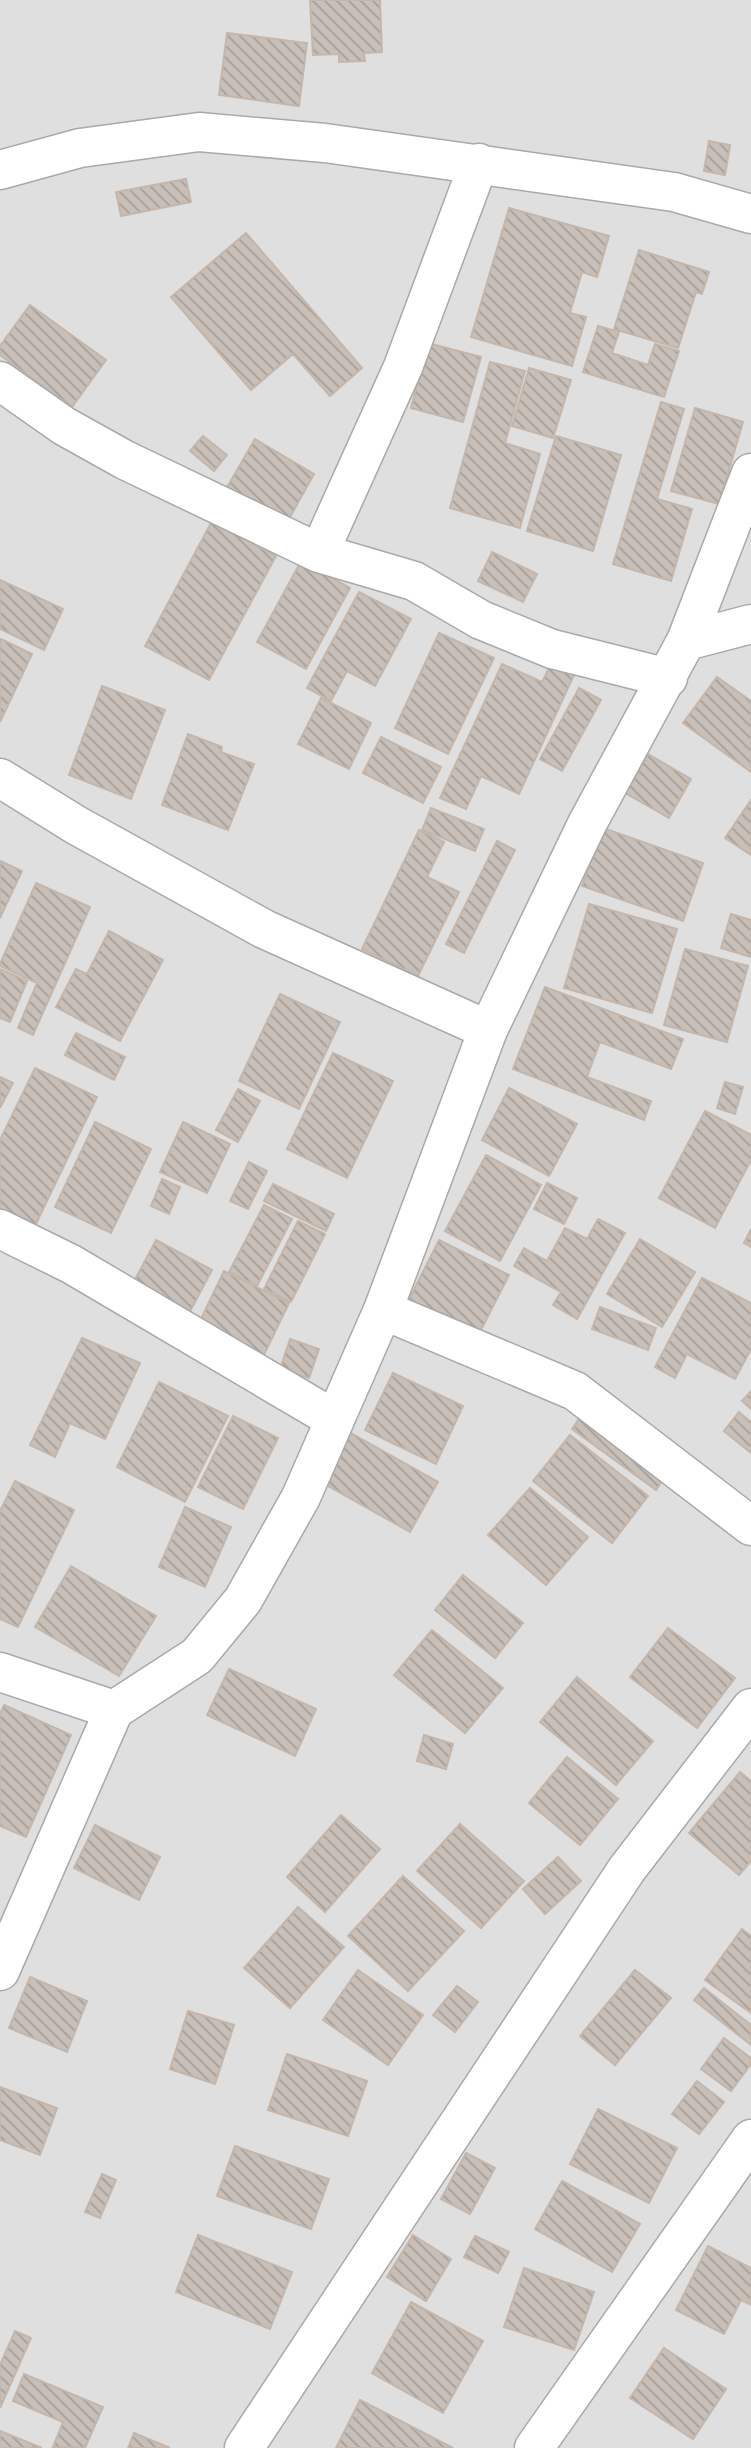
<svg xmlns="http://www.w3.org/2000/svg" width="751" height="2448" font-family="'Public Sans',sans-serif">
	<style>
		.residential { fill: #e0dfdf }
		.building { fill: url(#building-back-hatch); stroke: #c4b6ab; stroke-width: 2 }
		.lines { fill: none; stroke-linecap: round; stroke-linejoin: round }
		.street-casing { stroke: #a9a9a9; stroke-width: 41 }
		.street { stroke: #fff; stroke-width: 38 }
	</style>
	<defs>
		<pattern id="building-back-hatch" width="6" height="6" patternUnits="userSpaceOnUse" patternTransform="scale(2)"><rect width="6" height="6" fill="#c7bfb8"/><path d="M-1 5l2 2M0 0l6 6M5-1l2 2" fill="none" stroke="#aba49e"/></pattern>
	</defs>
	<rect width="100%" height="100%" fill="#f2efe9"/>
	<!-- residential -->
	<path class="residential" d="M0 0H751V2448H0Z"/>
	<!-- building -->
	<path class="building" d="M310 0H380L382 52 364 53 365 61 339 62V54L313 55Z
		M227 33 307 43 299 106 219 95Z
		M709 141 730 145 725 175 704 171Z
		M186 179 191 202 121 216 116 192Z
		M509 208 609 236 597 277 582 272 570 313 586 317 572 366 471 337Z
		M246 233 362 368 330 396 293 354 251 390 171 297Z
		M639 250 709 272 702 294 696 292 678 348 614 329Z
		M30 305 106 360 72 407 0 355V346Z
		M598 326 619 332 612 353 648 365 655 344 679 351 664 397 583 372Z
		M428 343 481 357 463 422 411 408Z
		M490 362 525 371 505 443 540 454 520 528 450 508Z
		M529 368 571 380 553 438 512 426Z
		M661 402 684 409 657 499 692 509 671 581 613 564Z
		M695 408 743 422 719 504 671 491Z
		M203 436 227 455 214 471 190 451Z
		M556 436 621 455 593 551 527 531Z
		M255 439 314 474 285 526 225 491Z
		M212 521 276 556 209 680 145 646Z
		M492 552 537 574 523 602 478 581Z
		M301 561 350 588 306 669 257 642Z
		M0 580 63 609 44 650 0 629Z
		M359 592 411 619 375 686 347 671 331 701 307 688Z
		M439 633 494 658 448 754 395 728Z
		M1 639 32 654 0 722V641Z
		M502 664 542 682 551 664 574 675 519 794 481 776 466 809 440 798Z
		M717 677 751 701V772L683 723Z
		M102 686 165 710 131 799 69 775Z
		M579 688 601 700 562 771 540 759Z
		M321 698 371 723 349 769 298 744Z
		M188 734 222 747 221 752 254 764 228 830 162 805Z
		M381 737 441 767 423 803 363 773Z
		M648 754 691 779 669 818 625 793Z
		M751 800V855L725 838Z
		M431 808 484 829 475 851 422 830Z
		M603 828 703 863 683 921 582 886Z
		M419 830 444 842 427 877 459 892 418 976 362 949Z
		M497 841 515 850 464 953 446 944Z
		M0 861 22 871 0 918Z
		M36 883 90 907 33 1035 18 1028 37 983 0 966V964Z
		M589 904 677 929 652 1013 564 988Z
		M731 914 751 920V957L721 948Z
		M109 931 163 960 120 1041 56 1007 76 969 87 974Z
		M685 949 748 966 727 1042 664 1025Z
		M0 969 27 981 10 1022 0 1018Z
		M545 987 683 1039 671 1069 600 1042 587 1077 651 1101 644 1120 513 1069Z
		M280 994 340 1022 299 1109 239 1081Z
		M76 1033 125 1057 114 1080 65 1055Z
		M333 1053 393 1081 347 1178 287 1149Z
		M35 1068 97 1097 35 1226 0 1209V1140Z
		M0 1077 13 1083 0 1108Z
		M725 1082 743 1087 735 1114 717 1108Z
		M509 1088 577 1124 549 1176 482 1140Z
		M238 1089 260 1101 238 1142 216 1130Z
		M705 1111 751 1135V1160L715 1228 659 1198Z
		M95 1122 151 1149 111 1233 55 1207Z
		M183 1122 230 1144 207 1193 160 1172Z
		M486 1155 541 1185 500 1261 445 1231Z
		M249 1162 267 1171 248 1209 230 1201Z
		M162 1179 180 1187 169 1214 151 1206Z
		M547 1183 577 1198 564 1224 534 1209Z
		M273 1184 334 1214 326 1231 264 1201Z
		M264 1205 292 1219 257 1286 229 1272Z
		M598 1219 625 1233 577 1319 553 1305 561 1292 514 1266 524 1248 547 1261 565 1228 587 1239Z
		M298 1221 325 1234 291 1302 264 1289Z
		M751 1229V1247L744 1243Z
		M640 1239 695 1272 662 1327 607 1294Z
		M156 1240 212 1270 186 1319 130 1289Z
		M439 1240 509 1275 478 1336 408 1301Z
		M224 1271 289 1303 263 1357 198 1325Z
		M702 1278 751 1303V1349L735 1379 687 1354 675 1378 655 1367Z
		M600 1307 656 1328 648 1350 592 1329Z
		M82 1338 140 1363 105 1439 70 1423 55 1457 30 1445Z
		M290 1339 319 1349 309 1378 280 1369Z
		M393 1373 463 1406 436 1464 365 1430Z
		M159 1382 228 1416 185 1502 117 1467Z
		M751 1391V1409L742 1401Z
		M586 1409 670 1469 656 1490 572 1429Z
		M739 1412 751 1422V1453L724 1431Z
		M233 1416 278 1438 243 1509 198 1487Z
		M351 1433 438 1482 410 1532 323 1483Z
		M570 1435 648 1496 612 1543 533 1481Z
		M15 1481 74 1510 18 1627 0 1619V1511Z
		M530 1488 588 1537 546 1585 488 1535Z
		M185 1507 231 1527 205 1587 159 1567Z
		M71 1566 156 1616 119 1676 35 1627Z
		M463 1575 523 1623 495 1658 435 1610Z
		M668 1628 735 1678 697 1728 630 1677Z
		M432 1630 503 1688 465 1733 394 1675Z
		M229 1669 316 1709 295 1756 207 1715Z
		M577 1677 653 1741 616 1785 540 1722Z
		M4 1705 71 1735 26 1837 0 1826V1714Z
		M424 1735 453 1744 446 1769 417 1761Z
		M567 1757 618 1799 580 1845 529 1803Z
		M740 1772 751 1781V1861L739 1875 689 1833Z
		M341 1815 380 1849 325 1912 287 1877Z
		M460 1824 524 1881 481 1928 417 1871Z
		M95 1825 160 1857 139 1900 74 1868Z
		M558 1857 581 1881 545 1914 523 1889Z
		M403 1876 464 1931 408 1991 348 1936Z
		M298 1907 344 1947 290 2008 244 1968Z
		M742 1929 751 1936V2013L705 1980Z
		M358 1970 423 2015 388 2065 323 2020Z
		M635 1970 671 1998 615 2065 580 2036Z
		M30 1977 87 2001 67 2052 9 2028Z
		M457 1986 478 2002 455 2032 433 2015Z
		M704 1988 751 2025V2045L694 2000Z
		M188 2011 234 2025 215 2084 170 2069Z
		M724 2038 751 2058V2064L731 2091 701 2069Z
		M287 2054 367 2081 348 2136 268 2110Z
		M697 2081 724 2102 699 2134 672 2114Z
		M0 2087 57 2108 40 2155 0 2140Z
		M598 2109 677 2148 649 2203 570 2164Z
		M235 2146 329 2179 311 2229 217 2196Z
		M466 2153 495 2168 470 2214 441 2199Z
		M102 2174 116 2180 100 2218 85 2212Z
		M562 2181 640 2224 612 2272 535 2229Z
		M198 2235 292 2272 270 2329 176 2292Z
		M413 2235 451 2259 426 2301 387 2277Z
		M475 2236 509 2252 498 2273 464 2257Z
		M708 2246 751 2268V2305L741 2300 724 2334 676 2310Z
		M524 2268 594 2292 574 2350 504 2327Z
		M411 2302 483 2341 443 2413 372 2373Z
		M15 2331 31 2338 0 2408V2365Z
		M664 2348 726 2389 693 2439 630 2398Z
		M24 2374 103 2407 85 2448 53 2447 63 2422 13 2401Z
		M360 2400 453 2448H336Z
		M0 2431 42 2448H0Z
		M134 2433 170 2448H128Z"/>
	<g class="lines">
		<defs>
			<path id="street" d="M0 170 80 148 199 132 325 143 674 192 751 214
				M0 381 64 426 125 460 319 553 414 581 481 620 552 649 668 678
				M319 553 403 367 479 163
				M686 641 751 624
				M0 778 76 825 264 929 488 1030
				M0 1229 71 1264 334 1419
				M383 1310 575 1391 751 1526
				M0 1672 114 1710
				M0 1971 114 1710 197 1656 243 1600 301 1497 383 1310 488 1030 587 824 686 641 751 473
				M244 2448 627 1869 751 1708
				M534 2448 751 2139"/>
		</defs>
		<!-- street casing -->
		<use href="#street" class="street-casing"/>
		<!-- street -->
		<use href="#street" class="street"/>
	</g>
</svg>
